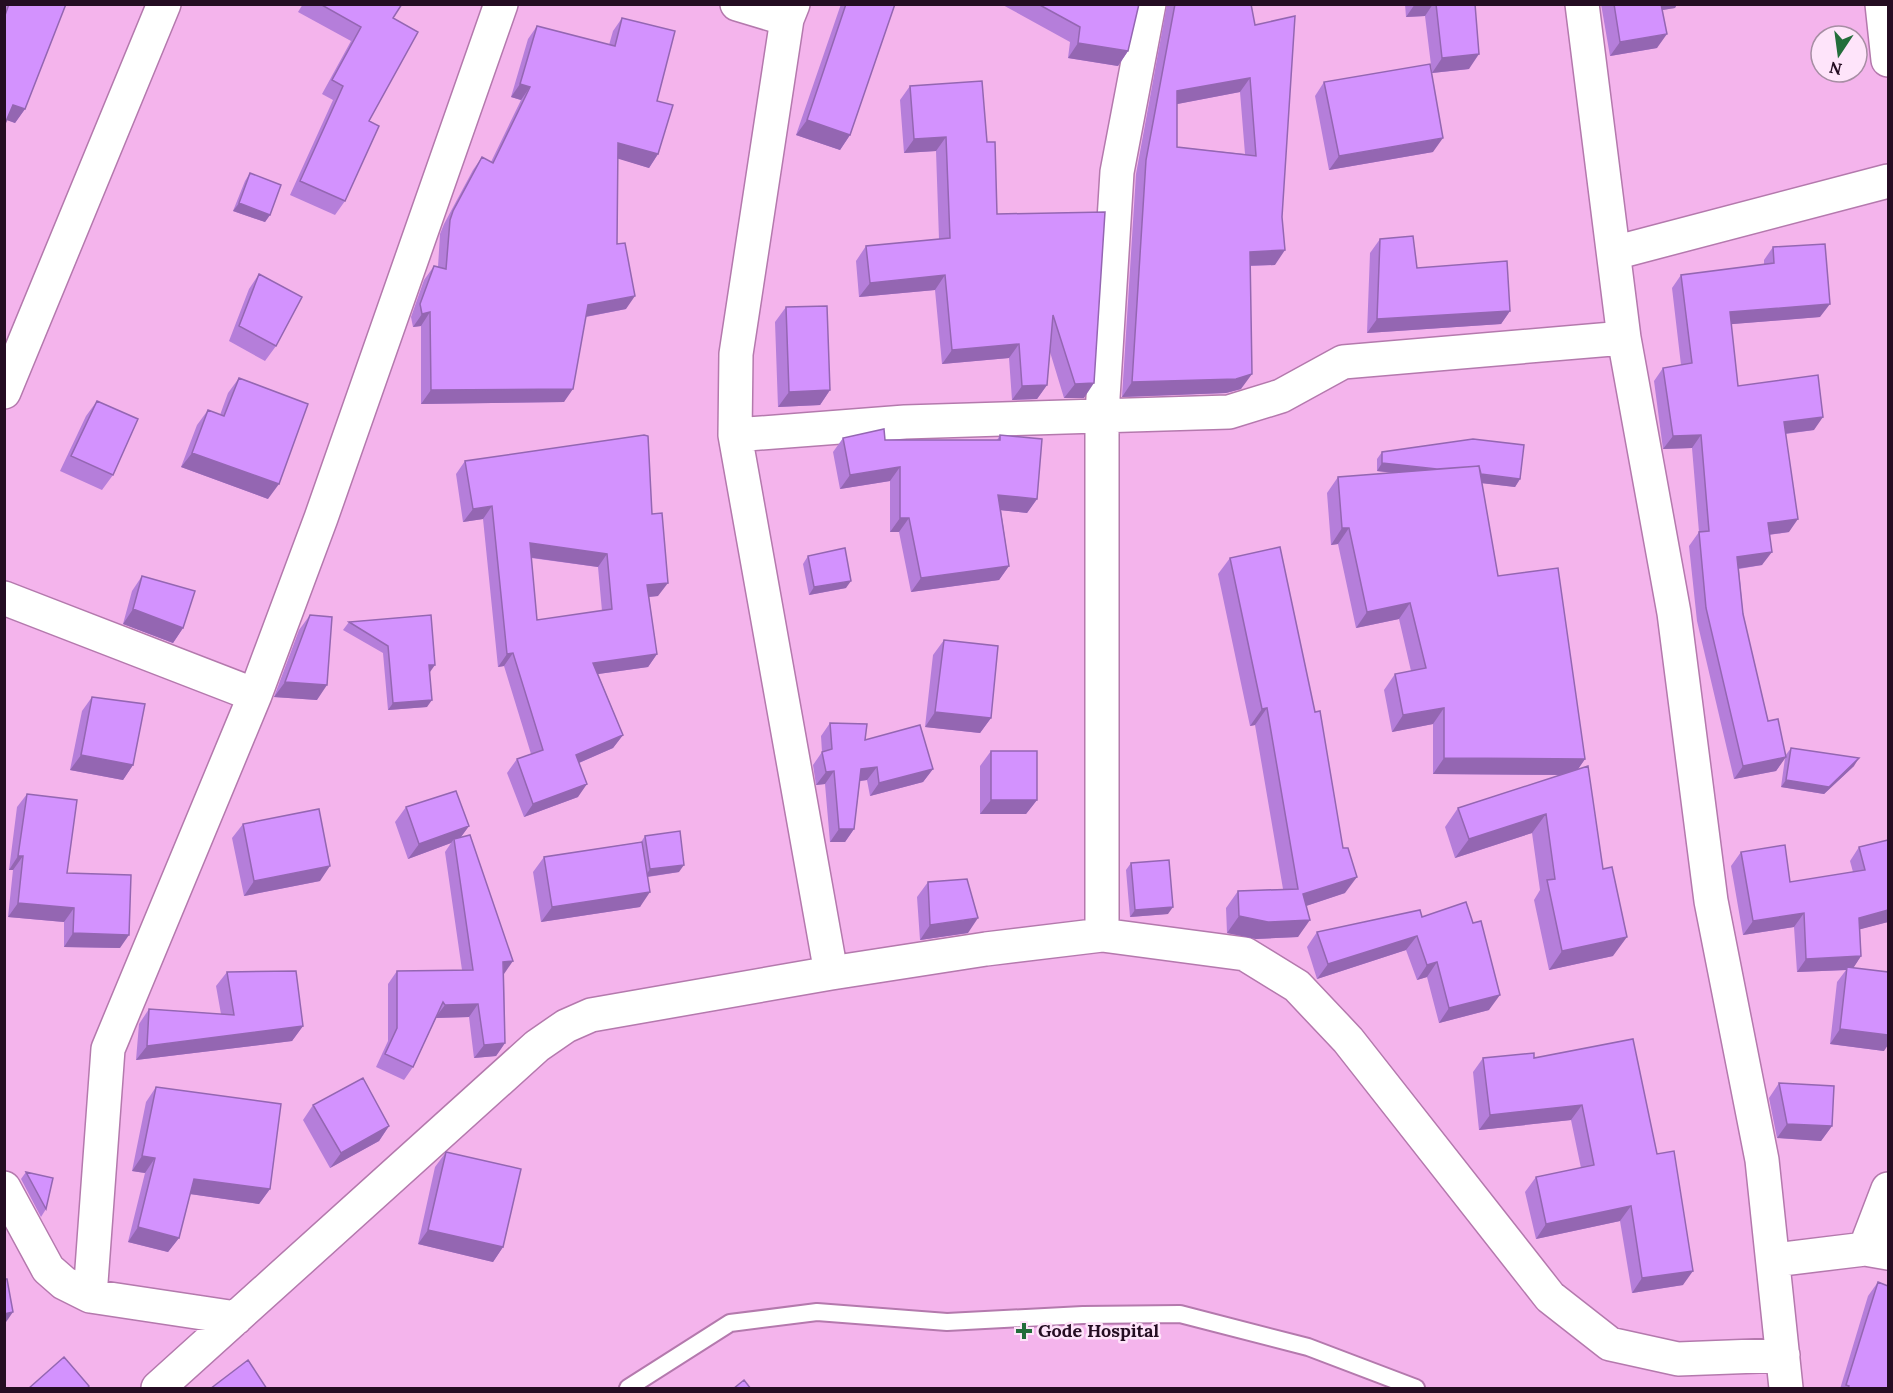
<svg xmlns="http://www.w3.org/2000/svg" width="1893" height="1393" font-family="Lora,serif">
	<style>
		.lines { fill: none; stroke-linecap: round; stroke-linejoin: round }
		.service-casing { stroke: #b479ad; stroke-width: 20 }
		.minor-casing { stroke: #b479ad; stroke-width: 36 }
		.service { stroke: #fff; stroke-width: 16 }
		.minor { stroke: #fff; stroke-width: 33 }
		.wall { fill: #b57eda; fill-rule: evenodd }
		.shaded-wall { fill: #9466b2 }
		.building { fill: #d392fe; stroke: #9466b2; stroke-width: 1.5; fill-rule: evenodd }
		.poi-dot { fill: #236d3b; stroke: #fee4fa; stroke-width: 2 }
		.labels { text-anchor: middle; stroke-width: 5; stroke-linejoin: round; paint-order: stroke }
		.poi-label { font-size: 18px; font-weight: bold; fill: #240d22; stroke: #fee4fa; text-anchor: start }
	</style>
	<rect width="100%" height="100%" fill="#f4b4ec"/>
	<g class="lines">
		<defs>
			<path id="service" d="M628 1388 730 1323 817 1312 947 1322 1083 1315 1180 1314 1308 1347 1416 1388"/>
			<path id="minor" d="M737 4 787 19
				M793 4 787 19 736 354 735 435 831 973
				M1582 4 1624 338 1674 613 1711 901 1762 1160 1786 1388
				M1882 4 1888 60
				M1614 253 1888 181
				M4 392 164 4
				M735 435 905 422 1229 412 1281 396 1343 362 1624 338
				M4 598 255 695
				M1102 935V414L1117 172 1149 4
				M4 1188 48 1269 64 1283 90 1296 236 1318
				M1865 1249 1888 1189
				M1774 1260 1865 1249 1888 1253
				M90 1296 108 1049 255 695 321 518 501 4
				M158 1388 537 1046 566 1026 591 1015 831 973 986 949 1102 935 1245 954 1297 986 1348 1040 1550 1297 1610 1344 1678 1359 1783 1355"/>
		</defs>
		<!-- service casing -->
		<use href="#service" class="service-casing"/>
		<!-- minor casing -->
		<use href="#minor" class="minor-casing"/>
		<!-- service -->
		<use href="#service" class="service"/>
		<!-- minor -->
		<use href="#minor" class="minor"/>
	</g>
	<!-- wall -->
	<path class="wall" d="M4 4H66L25 109 15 123 7 120 4 126Z
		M303 4H402L393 18 369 121 345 201 335 215 290 195 333 100 322 94 351 41 298 12Z
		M841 4H895L850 135 840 150 796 135Z
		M1001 4H1139L1128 51 1118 66 1068 58 1070 42Z
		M1167 4H1251L1275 265 1250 266 1241 389 1226 393 1122 397 1136 174ZM1240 92 1245 154 1177 147V104Z
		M1405 4H1475L1469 69 1432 73 1425 16 1406 17Z
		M1601 4H1677L1675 8 1662 10 1657 48 1610 56Z
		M622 18 657 101 658 154 649 168 618 158 617 244 626 309 586 317 564 402 421 404V326L413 327 411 317 424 280 434 266 438 267 440 234 444 224 473 170 482 157 491 162 521 100 511 97 528 39 537 26 609 45 613 31Z
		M1324 82 1433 152 1329 170 1315 96Z
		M910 86 987 142 997 214 1105 212 1084 398H1064L1050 352 1047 385 1037 399 1012 400 1009 358 942 364 935 290 859 297 856 261 866 246 939 239 936 151 904 153 900 100Z
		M250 173 270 215 265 222 233 211 245 181Z
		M1380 239 1417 268 1510 311 1501 324 1367 333 1370 253Z
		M1773 247 1820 317 1731 324 1738 386 1814 430 1786 434 1789 532 1769 535 1762 565 1739 569 1743 614 1768 721 1785 756 1791 748 1854 766 1824 794 1781 787 1785 758 1776 771 1734 779 1697 621 1689 546 1699 532 1692 448 1663 449 1654 381 1663 368 1681 365 1672 288 1681 275 1764 265V260Z
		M259 274 276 346 265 361 229 341 249 289Z
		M786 307 830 390 820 405 778 407 775 322Z
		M239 378 268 499 181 467 197 425 208 410 220 415 228 393Z
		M97 401 113 475 102 490 60 471 86 416Z
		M1000 435 1037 499 1027 513 1001 510 1009 566 999 580 911 592 899 532H890V481L840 489 833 452 843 438 885 440H997Z
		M1382 452 1520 479 1515 487 1482 483 1498 576 1585 759 1578 769 1613 956 1549 970 1534 900 1540 890 1532 833 1455 858 1445 827 1458 808 1560 775 1433 774V724L1392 732 1384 690 1395 674 1411 671 1399 619 1356 628 1338 544 1331 545 1327 493 1338 477 1395 473 1377 471V459Z
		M465 461 652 514 658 596 649 597 657 654 648 667 598 674 623 735 613 748 579 763 578 797 524 817 507 773 517 759 531 754 504 666 498 667 483 519 463 522 456 474ZM531 558 598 567 602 611 537 620Z
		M808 556 846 588 809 595 803 564Z
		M1230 558 1345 893 1306 906 1298 937 1256 939 1227 933 1226 908 1238 891 1283 889 1255 725 1250 726 1218 574Z
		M142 576 183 628 173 643 123 624 132 591Z
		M310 615 317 700 274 697 299 630Z
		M431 615 430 672 427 707 388 710 383 653 343 630 349 622Z
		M944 640 991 718 980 733 925 727 933 655Z
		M92 697 133 765 123 780 70 770 82 711Z
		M830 723 865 740 933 769 923 782 870 796 867 780 860 781 854 829 845 842H830L825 784 816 785 813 765 822 752 821 736Z
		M991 751 1037 800 1026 814H980V766Z
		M27 794 67 873 120 948 64 947V922L8 917 13 870H9L17 807Z
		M406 807 469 826 460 838 504 974 505 1043 496 1056 474 1058 469 1017 436 1018 413 1067 404 1080 376 1067 388 1041V984L397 971 462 970 445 852 451 843 408 859 395 822Z
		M243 824 320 881 244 896 232 838Z
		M645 836 679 872 648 877 640 907 541 922 533 872 544 857 641 842Z
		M1888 840V922L1860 929 1861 956 1853 968 1884 1051 1830 1044 1837 982 1846 970 1797 972 1794 927 1743 935 1731 866 1741 852 1790 882 1853 872 1850 861 1859 847Z
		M1131 863 1168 914 1130 917 1126 870Z
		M928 882 968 933 920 940 917 897Z
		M1422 917 1489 1010 1439 1023 1427 977 1417 980 1406 950 1317 979 1307 947 1317 932Z
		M227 972 303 1026 292 1041 136 1060 139 1024 149 1009 221 1014 216 986Z
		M1633 1039 1683 1285 1632 1293 1620 1221 1536 1239 1525 1192 1536 1177 1581 1168 1571 1120 1479 1130 1473 1072 1483 1058H1534Z
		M1779 1083 1832 1126 1821 1141 1777 1138 1769 1098Z
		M156 1087 270 1189 259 1204 190 1194 179 1238 168 1252 128 1242 145 1173 132 1171 146 1102Z
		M313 1105 389 1126 379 1141 330 1168 303 1120Z
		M446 1152 503 1247 493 1262 418 1244 435 1167Z
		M26 1172 46 1209 41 1217 21 1179Z
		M1878 1282 1888 1389H1840L1868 1296Z"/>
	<!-- shaded-wall -->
	<path class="shaded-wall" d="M1415 4H1433L1425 16 1406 17Z
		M1655 4H1677L1675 8 1650 12Z
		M1667 34 1657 48 1610 56 1620 42Z
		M1078 43 1128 51 1118 66 1068 58Z
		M1479 54 1469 69 1432 73 1442 58Z
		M1250 78 1240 92 1167 106 1177 91Z
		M520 84 530 87 521 100 511 97Z
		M13 105 25 109 15 123 4 119Z
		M807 120 850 135 840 150 796 135Z
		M946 137 936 151 904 153 914 139Z
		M1443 138 1433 152 1329 170 1339 156Z
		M618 143 658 154 649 168 609 156Z
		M239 203 270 215 265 222 233 211Z
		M1285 250 1275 265 1239 266 1250 252Z
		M945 275 935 290 859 297 870 283Z
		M635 296 626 309 579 318 588 305Z
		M1830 304 1820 317 1721 325 1730 312Z
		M1510 311 1501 324 1367 333 1377 319Z
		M430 312 421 326 413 327 422 314Z
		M1019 344 1009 358 942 364 952 350Z
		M1252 374 1241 389 1226 393 1122 397 1132 382Z
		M1094 383 1084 398H1064L1075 384Z
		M1047 385 1037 399 1012 400 1022 386Z
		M573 389 564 402 421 404 431 390Z
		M830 390 820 405 778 407 789 392Z
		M1823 417 1814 430 1775 435 1784 422Z
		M1701 435 1692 448 1663 449 1673 436Z
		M192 453 279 484 268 499 181 467Z
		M1382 463 1520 479 1515 487 1377 471Z
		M900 467 890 481 840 489 850 475Z
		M998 495 1037 499 1027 513 989 509Z
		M492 506 483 519 463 522 473 509Z
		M900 518H909L899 532H890Z
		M1798 519 1789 532 1758 536 1768 523Z
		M1342 528H1349L1338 544 1331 545Z
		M530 543 607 554 598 567 520 556Z
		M1772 552 1762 565 1728 570 1737 557Z
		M1009 566 999 580 911 592 921 578Z
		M851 581 846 588 809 595 814 587Z
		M668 583 658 596 637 598 647 585Z
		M1410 603 1399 619 1356 628 1367 612Z
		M133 609 183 628 173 643 123 624Z
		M513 653 504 666 498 667 507 654Z
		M657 654 648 667 584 676 593 663Z
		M429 665H435L430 672Z
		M285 682 327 685 317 700 274 697Z
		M432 700 427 707 388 710 393 703Z
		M1267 708 1255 725 1250 726 1262 709Z
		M1444 708 1433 724 1392 732 1403 715Z
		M935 712 991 718 980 733 925 727Z
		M623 735 613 748 567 768 576 755Z
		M81 755 133 765 123 780 70 770Z
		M1786 757 1776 771 1734 779 1743 766Z
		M1444 758 1585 759 1574 775 1433 774Z
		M1859 758 1854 766 1824 794 1781 787 1786 780Z
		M877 767 867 780 852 782 861 769Z
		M933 769 923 782 870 796 879 783Z
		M834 771 825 784 816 785 826 772Z
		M587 784 578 797 524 817 533 804Z
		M991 800H1037L1026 814H980Z
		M1546 814 1532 833 1455 858 1469 839Z
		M469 826 458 841 454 839 451 843 408 859 419 844Z
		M839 829H854L845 842H830Z
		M18 856H23L13 870H9Z
		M684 865 679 872 645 877 650 869Z
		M330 866 320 881 244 896 254 881Z
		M1357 877 1345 893 1291 911 1303 894Z
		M650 892 640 907 541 922 552 907Z
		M18 903 74 908 64 922 8 917Z
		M1173 907 1168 914 1130 917 1135 910Z
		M1888 910V922L1850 932 1859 918Z
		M1804 913 1794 927 1743 935 1753 921Z
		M1239 916 1310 920 1298 937 1256 939 1227 933Z
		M978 918 968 933 920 940 930 925Z
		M73 933 129 935 120 948 64 947Z
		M1417 936 1406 950 1317 979 1328 964Z
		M1627 937 1613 956 1549 970 1562 951Z
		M1861 956 1852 970 1847 967 1846 970 1797 972 1806 959Z
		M513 961 504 974 503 962Z
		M1437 962 1427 977 1417 980 1427 965Z
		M1500 995 1489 1010 1439 1023 1449 1008Z
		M478 1004 469 1017 435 1018 445 1005Z
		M303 1026 292 1041 136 1060 147 1046Z
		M1840 1029 1888 1035V1045L1884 1051 1830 1044Z
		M505 1043 496 1056 474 1058 484 1045Z
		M1582 1105 1571 1120 1479 1130 1490 1115Z
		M1787 1124 1832 1126 1821 1141 1777 1138Z
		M389 1126 379 1141 330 1168 341 1153Z
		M142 1156 155 1158 145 1173 132 1171Z
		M194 1179 270 1189 259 1204 183 1193Z
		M1631 1206 1620 1221 1536 1239 1546 1224Z
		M138 1227 179 1238 168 1252 128 1242Z
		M428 1230 503 1247 493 1262 418 1244Z
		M1693 1271 1683 1285 1632 1293 1642 1278Z
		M13 1312 4 1325V1314Z"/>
	<!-- building -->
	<path class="building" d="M9 4H66L25 109 13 105 4 126V18Z
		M320 4H402L393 18 418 32 369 121 379 126 345 201 300 181 343 86 332 80 361 27Z
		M846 4H895L850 135 807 120Z
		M1038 4H1139L1128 51 1078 43 1080 27Z
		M1175 4H1251L1255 25 1295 16 1282 217 1285 250 1250 252 1252 374 1236 379 1132 382 1146 160ZM1250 78 1256 156 1177 147V91Z
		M1436 4H1475L1479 54 1442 58Z
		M1614 4H1661L1667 34 1620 42Z
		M622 18 675 31 657 101 673 105 658 154 618 143 617 244 625 243 635 296 588 305 573 389 431 390 430 312 422 314 420 304 434 266 446 269 450 220 453 211 482 157 493 163 530 87 520 84 537 26 615 46Z
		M1430 64 1443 138 1339 156 1324 82Z
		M982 81 987 142H995L997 214 1105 212 1094 383 1075 384 1053 315 1047 385 1022 386 1019 344 952 350 945 275 870 283 866 246 950 238 946 137 914 139 910 86Z
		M250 173 281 185 270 215 239 203Z
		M1413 236 1417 268 1507 261 1510 311 1377 319 1380 239Z
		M1825 244 1830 304 1730 312 1738 386 1818 375 1823 417 1784 422 1798 519 1768 523 1772 552 1737 557 1743 614 1768 721 1778 719 1786 757 1743 766 1706 608 1699 532 1709 531 1701 435 1673 436 1663 368 1692 363 1681 275 1774 263 1773 247Z
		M259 274 302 297 276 346 239 326Z
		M827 306 830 390 789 392 786 307Z
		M239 378 308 404 279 484 192 453 208 410 224 416Z
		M97 401 138 419 113 475 71 456Z
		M884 429 885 440H1000V435L1042 439 1037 499 998 495 1009 566 921 578 909 518H900V467L850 475 843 438Z
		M644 435 648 436 652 514 662 513 668 583 647 585 657 654 593 663 623 735 576 755 587 784 533 804 517 759 543 750 513 653 507 654 492 506 473 509 465 461ZM530 543 607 554 612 609 537 620Z
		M1473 439 1524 445 1520 479 1481 474 1479 466 1437 469 1382 463V452Z
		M1479 466 1498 576 1558 568 1585 759 1444 758V708L1403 715 1395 674 1426 668 1410 603 1367 612 1349 528H1342L1338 477Z
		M1280 547 1315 712 1320 711 1343 848H1348L1357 877 1303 894 1310 920 1268 922 1239 916 1238 891 1298 889 1267 708 1262 709 1230 558Z
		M845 548 851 581 814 587 808 556Z
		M142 576 195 591 183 628 133 609Z
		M310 615 332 617 327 685 285 682Z
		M431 615 435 665H429L432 700 393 703 388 646 349 622Z
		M944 640 998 646 991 718 935 712Z
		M92 697 145 704 133 765 81 755Z
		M830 723 867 724 865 740 920 725 933 769 879 783 877 767 861 769 854 829H839L834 771 826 772 822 752 832 749Z
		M1791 748 1859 758 1829 787 1786 780Z
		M991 751H1037V800H991Z
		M1588 766 1603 869 1612 867 1627 937 1562 951 1547 880 1555 879 1546 814 1469 839 1458 808Z
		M456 791 469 826 419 844 406 807Z
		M27 794 77 800 67 873 131 875 129 935 73 933 74 908 18 903 23 856H18Z
		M319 809 330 866 254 881 243 824Z
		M680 831 684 865 650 869 645 836Z
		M470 835 513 961 503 962 505 1043 484 1045 478 1004 445 1005 443 1002 413 1067 385 1054 397 1028V971L473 970 454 839Z
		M1888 840V910L1859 918 1861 956 1806 959 1804 913 1753 921 1741 852 1785 845 1790 882 1865 870 1859 847Z
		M642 842 650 892 552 907 544 857Z
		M1169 860 1173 907 1135 910 1131 863Z
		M967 879 978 918 930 925 928 882Z
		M1466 902 1473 923 1481 921 1500 995 1449 1008 1437 962 1427 965 1417 936 1328 964 1317 932 1420 910 1422 917Z
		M1847 967 1888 972V1035L1840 1029Z
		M296 971 303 1026 147 1046 149 1009 234 1015 227 972Z
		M1633 1039 1657 1154 1674 1151 1693 1271 1642 1278 1631 1206 1546 1224 1536 1177 1594 1165 1582 1105 1490 1115 1483 1058 1534 1053V1058Z
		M363 1078 389 1126 341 1153 313 1105Z
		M1779 1083 1834 1086 1832 1126 1787 1124Z
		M156 1087 281 1104 270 1189 194 1179 179 1238 138 1227 155 1158 142 1156Z
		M446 1152 521 1169 503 1247 428 1230Z
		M26 1172 53 1178 46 1209Z
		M4 1279H7L13 1312 4 1314Z
		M1878 1282 1888 1286V1389H1848L1849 1386 1846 1385Z
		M64 1357 89 1386 87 1389H28Z
		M248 1360 267 1389H210Z
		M744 1380 751 1389H733Z"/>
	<!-- markers -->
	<path class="poi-dot" d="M1021 1322h6v6h6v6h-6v6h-6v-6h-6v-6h6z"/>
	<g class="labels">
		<!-- poi labels -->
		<g class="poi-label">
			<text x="1038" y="1337">Gode Hospital</text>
		</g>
	</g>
	<!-- border -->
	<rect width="1893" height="1393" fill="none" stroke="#240d22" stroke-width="12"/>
	<!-- north arrow -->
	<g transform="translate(1839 54) rotate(193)"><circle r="28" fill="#fee4fa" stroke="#a78ea4" stroke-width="1.5"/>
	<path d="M0-4.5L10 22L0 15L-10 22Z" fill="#236d3b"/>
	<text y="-9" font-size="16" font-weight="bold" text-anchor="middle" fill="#240d22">N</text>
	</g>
</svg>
